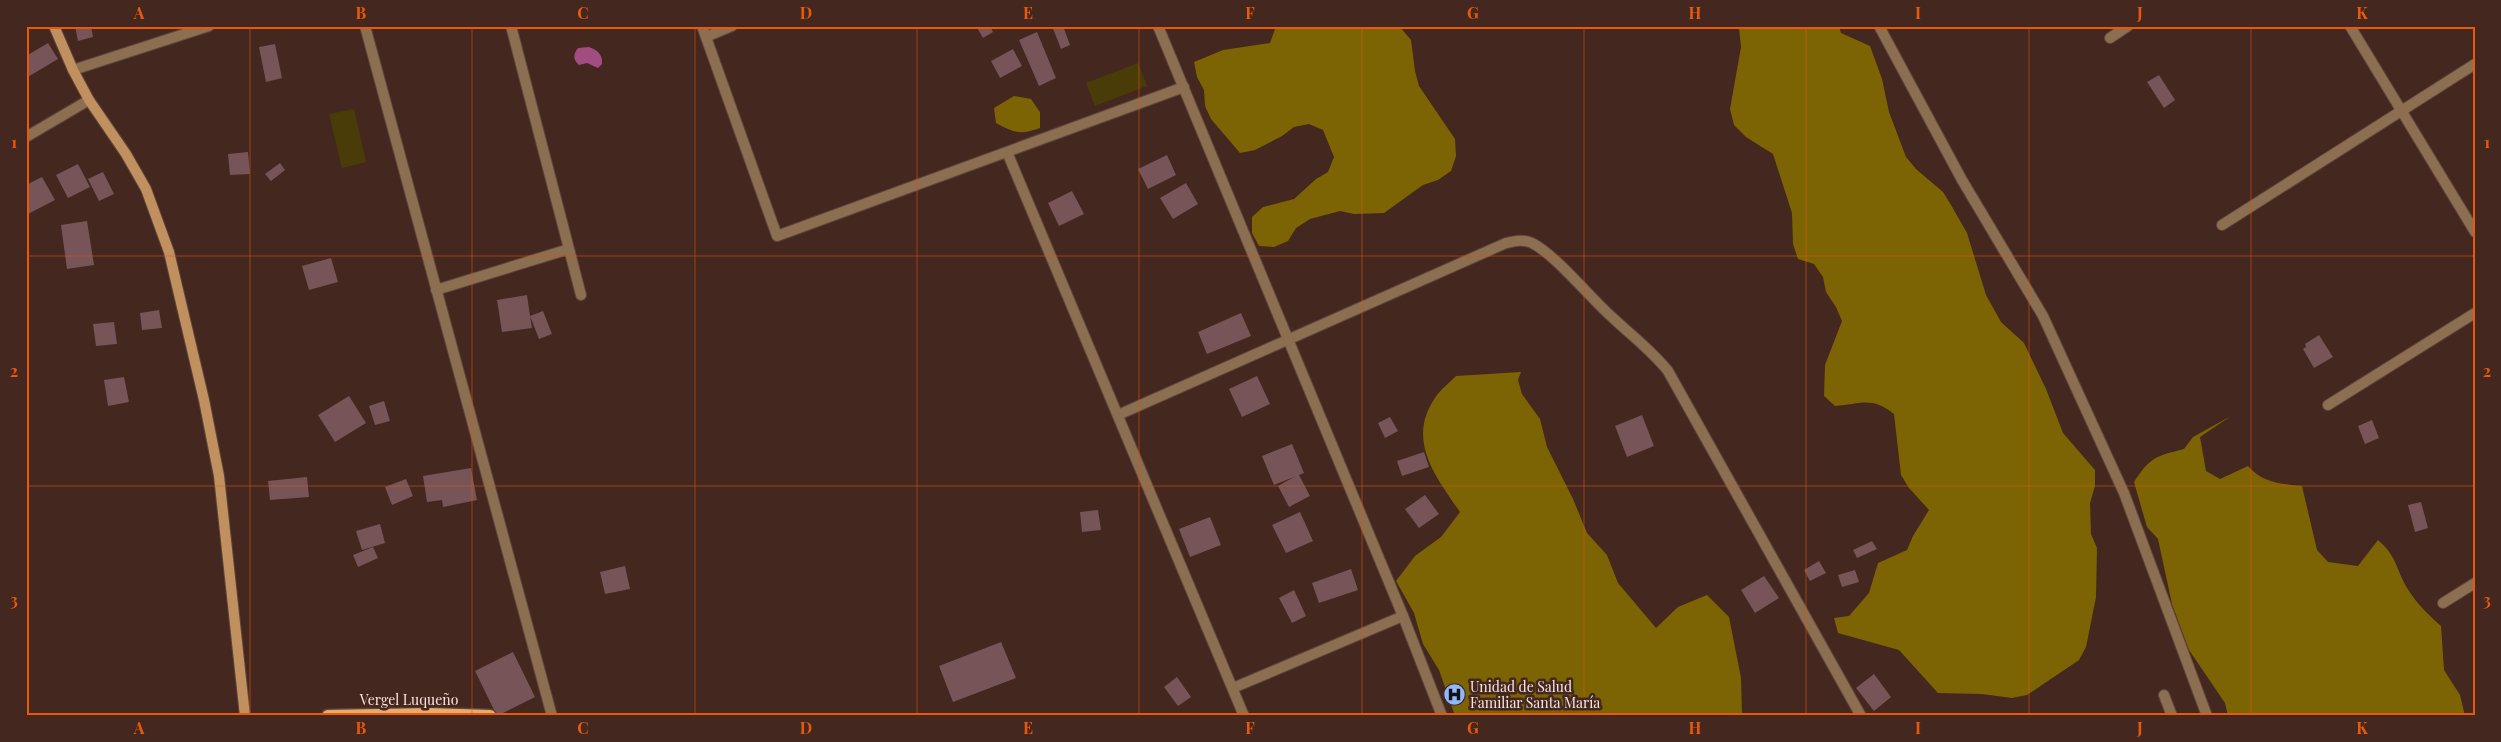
<svg xmlns="http://www.w3.org/2000/svg" width="2501" height="742" font-family="'Playfair Display',serif">
	<style>
		.green { fill: #4a3c08 }
		.forest { fill: #7c6404 }
		.water { fill: #a24d82 }
		.building { fill: #765458 }
		.lines { fill: none; stroke-linecap: round; stroke-linejoin: round }
		.lane-casing { stroke: #61453d; stroke-width: 12 }
		.street-casing { stroke: #61453d; stroke-width: 12 }
		.secondary-casing { stroke: #61453d; stroke-width: 12 }
		.primary-casing { stroke: #61453d; stroke-width: 15 }
		.lane { stroke: #8c6e50; stroke-width: 10 }
		.street { stroke: #8c6e50; stroke-width: 10 }
		.secondary { stroke: #c1905f; stroke-width: 10 }
		.primary { stroke: #e9aa6a; stroke-width: 12 }
		.grid { fill: none; stroke: #e8590c; stroke-width: 1; stroke-opacity: 0.55 }
		.labels { text-anchor: middle; stroke-width: 5; stroke-linejoin: round; paint-order: stroke }
		.poi-label { font-size: 14px; fill: #f9e5df; stroke: #44271e; text-anchor: start }
		.street-label { font-size: 14px; fill: #f9e5df; stroke: #44271e }
		.neatline { fill: none; stroke: #e8590c; stroke-width: 2 }
		.grid-label { font-size: 16px; text-anchor: middle; font-weight: bold; fill: #e8590c }
	</style>
	<rect width="100%" height="100%" fill="#44271e"/>
	<!-- green -->
	<path class="green" d="M1138 63 1147 86 1095 106 1086 83Z
		M354 109 366 162 342 168 329 114Z"/>
	<!-- forest -->
	<path class="forest" d="M1271 26H1399L1411 40 1415 71 1419 86 1455 139 1456 156 1451 171 1438 180 1423 185 1384 213 1354 214 1340 211 1310 219 1296 228 1288 241 1274 247 1259 246 1252 233V217L1263 207 1294 199 1316 179 1328 172 1334 157 1323 130 1309 124 1294 127 1282 136 1255 150 1240 153 1211 119 1205 106 1204 90 1197 77 1194 62 1223 50 1270 43 1275 29Z
		M1742 26H1839L1841 33 1870 46 1882 79 1889 112 1906 157 1916 169 1943 192 1951 205 1967 233 1986 295 2001 322 2024 343 2046 389 2063 433 2095 470V486L2090 503 2091 534 2097 548 2096 597 2086 647 2079 660 2027 695 2012 698 1982 694 1938 693 1899 650 1838 633 1834 618 1849 616 1869 593 1878 563 1907 550 1913 536 1929 510 1909 488 1901 475 1894 414C1872 396 1861 404 1835 406L1824 396 1825 365 1842 321 1836 307 1826 292 1823 277 1814 264 1798 259 1793 244 1792 213 1773 154 1746 137 1734 125 1730 109 1741 47 1739 28Z
		M1014 96 1031 99 1040 112V128C1021 135 1014 133 996 123L994 108Z
		M1521 372 1518 380 1522 394 1540 419 1547 447 1573 499 1587 533 1607 555 1618 583 1656 628 1678 607 1707 595 1729 617 1741 678 1742 716H1455L1439 670 1423 644 1414 613 1396 581 1415 556 1441 537 1460 512C1436 477 1406 440 1435 398 1440 390 1449 383 1456 376Z
		M2231 416 2200 437 2206 471 2220 479 2248 466C2263 483 2281 484 2302 486L2317 550 2328 562 2358 566 2378 540C2398 557 2396 571 2409 591 2417 604 2430 616 2441 626L2444 670 2460 695 2465 716H2228L2225 703 2189 650 2172 604 2158 539 2147 527 2134 482C2150 457 2156 456 2184 449L2193 437Z"/>
	<!-- water -->
	<path class="water" d="M589 47C597 50 603 54 602 64L598 68 587 63 579 65C573 60 573 54 578 48Z"/>
	<!-- building -->
	<path class="building" d="M75 26H91L93 37 78 41Z
		M976 26H990L993 32 983 38Z
		M1052 26H1063L1070 45 1061 49Z
		M1037 32 1056 78 1039 86 1019 40Z
		M48 43 58 59 26 78V56Z
		M275 44 282 78 266 82 259 47Z
		M1013 49 1022 66 1000 78 991 61Z
		M2159 75 2175 100 2164 108 2147 82Z
		M248 152 250 174 230 175 228 154Z
		M1167 155 1176 175 1148 189 1138 169Z
		M280 163 285 170 271 181 265 174Z
		M78 164 90 187 68 198 56 175Z
		M103 172 114 194 99 201 88 179Z
		M42 177 55 200 28 214 26 185Z
		M1186 183 1198 204 1173 219 1160 198Z
		M1072 191 1084 214 1059 226 1048 203Z
		M87 221 94 265 67 269 61 225Z
		M331 258 338 282 309 290 302 266Z
		M527 295 530 316 543 311 552 334 539 339 530 316 532 328 502 332 497 300Z
		M159 310 162 328 142 330 140 313Z
		M1241 313 1251 336 1207 354 1198 332Z
		M114 322 117 344 96 346 93 324Z
		M2319 335 2333 357 2314 368 2303 349 2306 347 2305 344Z
		M1257 376 1270 404 1242 417 1229 389Z
		M124 377 129 402 108 406 104 380Z
		M349 396 366 423 335 442 318 415Z
		M384 401 390 421 375 425 369 406Z
		M1642 415 1654 446 1627 457 1615 426Z
		M1390 417 1398 431 1385 438 1378 423Z
		M2372 420 2379 438 2365 444 2358 426Z
		M1292 444 1304 473 1299 475 1310 496 1289 507 1278 486 1294 477 1274 485 1262 456Z
		M1424 452 1429 467 1402 476 1397 461Z
		M471 468 477 500 443 507 442 500 427 502 423 476Z
		M307 477 309 497 270 500 268 481Z
		M406 479 413 496 392 505 385 487Z
		M1425 495 1439 514 1419 528 1405 509Z
		M2421 502 2428 528 2415 532 2408 505Z
		M1098 510 1101 530 1082 532 1080 512Z
		M1300 512 1313 541 1286 553 1272 525Z
		M1210 517 1221 545 1190 557 1179 529Z
		M380 524 385 543 362 550 356 531Z
		M1872 541 1877 549 1857 558 1853 550Z
		M373 547 378 558 358 567 353 555Z
		M1819 561 1826 573 1810 581 1804 570Z
		M625 566 630 589 605 594 600 572Z
		M1351 569 1358 590 1319 603 1312 583Z
		M1855 570 1859 582 1842 587 1838 575Z
		M1764 576 1779 598 1755 613 1741 590Z
		M1294 590 1306 616 1292 623 1279 598Z
		M1001 642 1016 678 953 702 939 666Z
		M513 652 535 697 497 716 475 671Z
		M1874 674 1891 697 1874 711 1856 688Z
		M1177 677 1191 697 1178 706 1164 687Z"/>
	<g class="lines">
		<defs>
			<path id="lane" d="M365 26 552 716
				M511 26 581 295
				M706 37 732 26
				M2110 38 2128 26
				M2222 225 2475 64
				M436 290 569 249
				M2328 405 2475 313
				M1118 415 1506 243C1515 241 1523 239 1532 243 1557 256 1590 298 1613 318 1632 336 1651 350 1668 371L1861 716
				M2443 603 2475 583
				M1233 688 1403 616
				M2164 695 2172 716"/>
			<path id="street" d="M702 26 777 236 1184 87
				M1158 26 1403 616 1442 716
				M1879 26 1962 180 2043 316 2124 493 2207 716
				M2350 26 2475 232
				M73 70 209 26
				M26 137 89 100
				M1007 152 1244 716"/>
			<path id="secondary" d="M54 26 73 70 89 100 126 154 146 189 169 252 204 400 219 476 245 716"/>
			<path id="primary" d="M328 716 429 714 490 716"/>
		</defs>
		<!-- lane casing -->
		<use href="#lane" class="lane-casing"/>
		<!-- street casing -->
		<use href="#street" class="street-casing"/>
		<!-- secondary casing -->
		<use href="#secondary" class="secondary-casing"/>
		<!-- primary casing -->
		<use href="#primary" class="primary-casing"/>
		<!-- lane -->
		<use href="#lane" class="lane"/>
		<!-- street -->
		<use href="#street" class="street"/>
		<!-- secondary -->
		<use href="#secondary" class="secondary"/>
		<!-- primary -->
		<use href="#primary" class="primary"/>
	</g>
	<!-- grid -->
	<path class="grid" d="M250 26V716M472 26V716M695 26V716M917 26V716M1139 26V716M1362 26V716M1584 26V716M1806 26V716M2029 26V716M2251 26V716M26 256H2475M26 486H2475"/>
	<!-- icons -->
	<defs>
		<symbol id="hospital-disc" viewBox="-11 -11 22 22"><circle r="9.5" fill="#91b8fd" stroke="#44271e"/><path d="M-5-5h3v3.5h4V-5h3V5h-3V1.5h-4V5h-3Z" fill="#111"/></symbol>
	</defs>
	<g fill-rule="evenodd">
		<use href="#hospital-disc" x="1442" y="682" width="25" height="25"/>
	</g>
	<g class="labels">
		<!-- poi labels -->
		<g class="poi-label">
			<text x="1470" y="692">Unidad de Salud<tspan x="1470" dy="16">Familiar Santa María</tspan></text>
		</g>
		<!-- street labels -->
		<g class="street-label">
			<text x="409" y="705">Vergel Luqueño</text>
		</g>
	</g>
	<!-- border -->
	<rect width="2501" height="742" fill="none" stroke="#44271e" stroke-width="55"/>
	<rect x="28" y="28" width="2446" height="686" class="neatline"/>
	<g class="grid-label">
		<text x="139" y="19">A</text>
		<text x="361" y="19">B</text>
		<text x="583" y="19">C</text>
		<text x="806" y="19">D</text>
		<text x="1028" y="19">E</text>
		<text x="1250" y="19">F</text>
		<text x="1473" y="19">G</text>
		<text x="1695" y="19">H</text>
		<text x="1918" y="19">I</text>
		<text x="2140" y="19">J</text>
		<text x="2362" y="19">K</text>
		<text x="14" y="148">1</text>
		<text x="2487" y="148">1</text>
		<text x="14" y="377">2</text>
		<text x="2487" y="377">2</text>
		<text x="14" y="606">3</text>
		<text x="2487" y="606">3</text>
		<text x="139" y="734">A</text>
		<text x="361" y="734">B</text>
		<text x="583" y="734">C</text>
		<text x="806" y="734">D</text>
		<text x="1028" y="734">E</text>
		<text x="1250" y="734">F</text>
		<text x="1473" y="734">G</text>
		<text x="1695" y="734">H</text>
		<text x="1918" y="734">I</text>
		<text x="2140" y="734">J</text>
		<text x="2362" y="734">K</text>
	</g>
</svg>
